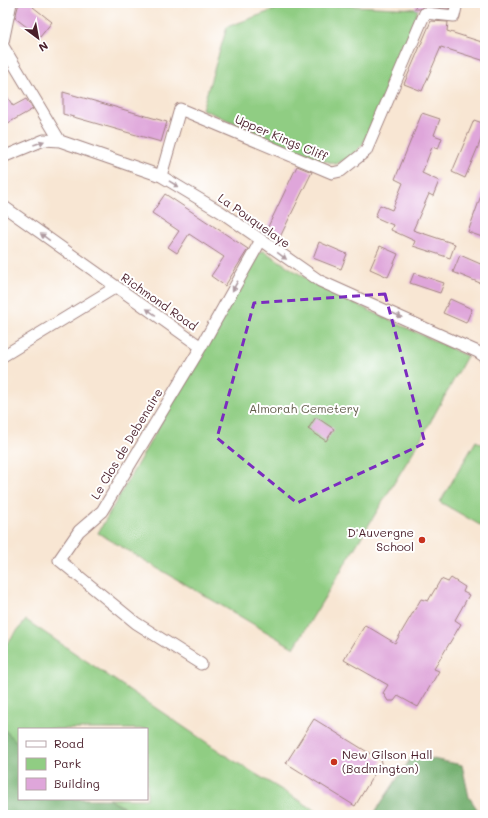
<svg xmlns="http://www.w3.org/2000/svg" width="488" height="818" font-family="Mali,sans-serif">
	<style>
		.green { fill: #90cd83; stroke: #6d7657 }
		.forest { fill: #74b071; stroke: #5f684e }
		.building { fill: #dfa6da }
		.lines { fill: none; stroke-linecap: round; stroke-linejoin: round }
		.street-casing { stroke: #a1827f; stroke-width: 13 }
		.street { stroke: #fff; stroke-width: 11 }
		.oneway { fill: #ae9aa0 }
		.marked { fill: none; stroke: #7b2cbf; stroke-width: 3; stroke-dasharray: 8 5; stroke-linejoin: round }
		.poi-dot { fill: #c8321e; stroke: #fff; stroke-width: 1.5 }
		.labels { text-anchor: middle; stroke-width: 4; stroke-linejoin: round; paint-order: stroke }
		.street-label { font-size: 12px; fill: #4a1f2b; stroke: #fff }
		.park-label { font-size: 12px; fill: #625c4a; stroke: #fff }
		.poi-label { font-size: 12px; fill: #4a1f2b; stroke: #fff; text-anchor: end }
	</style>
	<rect width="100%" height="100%" fill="#fff"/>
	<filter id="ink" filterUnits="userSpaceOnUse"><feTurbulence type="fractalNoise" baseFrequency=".025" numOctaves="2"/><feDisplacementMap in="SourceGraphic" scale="8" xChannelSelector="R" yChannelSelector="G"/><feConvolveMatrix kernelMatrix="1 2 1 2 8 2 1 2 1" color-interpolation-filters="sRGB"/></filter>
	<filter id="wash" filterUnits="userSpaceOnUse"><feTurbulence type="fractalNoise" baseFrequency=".012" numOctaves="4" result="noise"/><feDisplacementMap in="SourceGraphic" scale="16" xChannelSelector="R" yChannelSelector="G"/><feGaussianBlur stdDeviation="0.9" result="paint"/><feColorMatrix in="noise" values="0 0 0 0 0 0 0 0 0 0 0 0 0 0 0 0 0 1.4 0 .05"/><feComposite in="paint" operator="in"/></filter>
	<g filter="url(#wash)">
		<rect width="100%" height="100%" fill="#f8e6d3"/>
		<!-- green -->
		<path class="green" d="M293 3 418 9 400 59 363 144 352 156 336 164 318 159 202 109 227 27Z
			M264 251 321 288 467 356 422 437 294 648 98 533 259 252Z
			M476 441 485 446V528L440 502Z
			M26 620 231 759 323 815H138L108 799H147V729H19V744L3 728V648Z"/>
		<!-- forest -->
		<path class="forest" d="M4 729 19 744V799H108L138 815H3Z
			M413 755 462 765 469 797 481 815H373Z"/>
		<g id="blocks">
			<!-- building -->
			<path class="building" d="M19 3H36L33 7 52 22 40 37 15 18Z
				M416 3H450L449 8 426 6 419 9H415Z
				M431 21 448 22 447 31 485 43V61L441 47 422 91 404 84Z
				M3 90 13 106 26 99 33 109 3 126Z
				M63 92 167 122 161 142 63 114Z
				M422 113 440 119 434 135 442 138 438 149 432 147 422 173 439 181 433 196 429 194 413 230 455 244 450 258 413 246 415 241 391 230 393 225 375 217 380 205 392 210 403 183 395 179Z
				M474 120 485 124V130L465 178 452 172Z
				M297 166 312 172 280 237 266 231Z
				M483 190H485V238L468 232Z
				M165 194 248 249 225 286 211 276 224 257 189 234 177 253 168 247 179 231 152 213Z
				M319 242 347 254 341 269 313 258Z
				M380 246 398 254 388 277 370 269Z
				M460 255 485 266V285L453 272Z
				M414 273 444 283 440 293 410 283Z
				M450 299 472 309 466 323 443 313Z
				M316 417 334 429 326 441 308 429Z
				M451 578 465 587 463 592 469 595 455 620 461 624 434 669 439 671 418 707 398 696 394 701H388L383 693 388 685 344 660 365 625 395 643 421 599 428 601 441 579 448 582Z
				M314 719 382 761 355 806 286 763Z"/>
		</g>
	</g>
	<g filter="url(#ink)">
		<use href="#blocks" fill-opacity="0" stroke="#a1827f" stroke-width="1"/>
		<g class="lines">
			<defs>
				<path id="street" d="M3 42 11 3
					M3 46 60 141
					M3 157 44 140 60 141 161 176 221 212 320 281 478 352 485 357
					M161 176 180 109 332 173 341 171 366 151 425 13 454 16 457 3
					M3 206 201 347 261 240
					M201 347 102 511 79 531 59 560 136 623 201 664
					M3 356 116 287"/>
			</defs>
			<!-- street casing -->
			<use href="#street" class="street-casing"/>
			<!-- street -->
			<use href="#street" class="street"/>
		</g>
		<!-- one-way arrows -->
		<defs><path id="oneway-solid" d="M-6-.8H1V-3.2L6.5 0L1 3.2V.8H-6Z"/></defs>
		<g class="oneway">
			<use href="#oneway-solid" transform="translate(39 143) rotate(-20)"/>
			<use href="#oneway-solid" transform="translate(174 184) rotate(31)"/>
			<use href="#oneway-solid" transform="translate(45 237) rotate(-144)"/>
			<use href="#oneway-solid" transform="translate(282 256) rotate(36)"/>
			<use href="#oneway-solid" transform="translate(235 286) rotate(119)"/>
			<use href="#oneway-solid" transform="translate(151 312) rotate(-145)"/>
			<use href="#oneway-solid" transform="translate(397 315) rotate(25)"/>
		</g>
	</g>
	<!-- marked area -->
	<path class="marked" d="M385 294 425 443 297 503 217 438 254 303Z"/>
	<!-- markers -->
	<g class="poi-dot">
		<circle cx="422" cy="540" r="4"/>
		<circle cx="334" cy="762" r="4"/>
	</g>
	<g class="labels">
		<!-- street labels -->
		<g class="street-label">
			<text transform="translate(281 138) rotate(23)" y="4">Upper Kings Cliff</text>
			<text transform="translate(254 221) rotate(35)" y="4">La Pouquelaye</text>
			<text transform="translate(159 302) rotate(35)" y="4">Richmond Road</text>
			<text transform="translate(127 444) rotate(-59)" y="4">Le Clos de Debenaire</text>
		</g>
		<!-- park labels -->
		<g class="park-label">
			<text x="304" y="413">Almorah Cemetery</text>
		</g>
		<!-- poi labels -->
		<g class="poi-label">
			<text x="414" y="537">D'Auvergne<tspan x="414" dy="14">School</tspan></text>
			<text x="342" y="759" text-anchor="start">New Gilson Hall<tspan x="342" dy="14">(Badmington)</tspan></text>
		</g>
	</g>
	<!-- margin -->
	<rect width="488" height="818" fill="none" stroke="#fff" stroke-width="16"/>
	<!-- legend -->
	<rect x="18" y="728" width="130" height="72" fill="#ffffff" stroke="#b7a5aa"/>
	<rect x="26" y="741" width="20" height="6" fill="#ffffff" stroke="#b7a5aa"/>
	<text x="54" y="748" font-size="12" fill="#4a1f2b">Road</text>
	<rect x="26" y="758" width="20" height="12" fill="#90cd83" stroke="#b7a5aa"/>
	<text x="54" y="768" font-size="12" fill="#4a1f2b">Park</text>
	<rect x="26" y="778" width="20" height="12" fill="#dfa6da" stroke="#b7a5aa"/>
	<text x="54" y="788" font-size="12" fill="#4a1f2b">Building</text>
	<!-- north arrow -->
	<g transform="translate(38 38) rotate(148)" stroke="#ffffff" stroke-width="3" paint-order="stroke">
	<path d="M0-3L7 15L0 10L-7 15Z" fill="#4a1f2b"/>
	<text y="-6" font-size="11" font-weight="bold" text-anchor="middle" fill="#4a1f2b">N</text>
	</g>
</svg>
